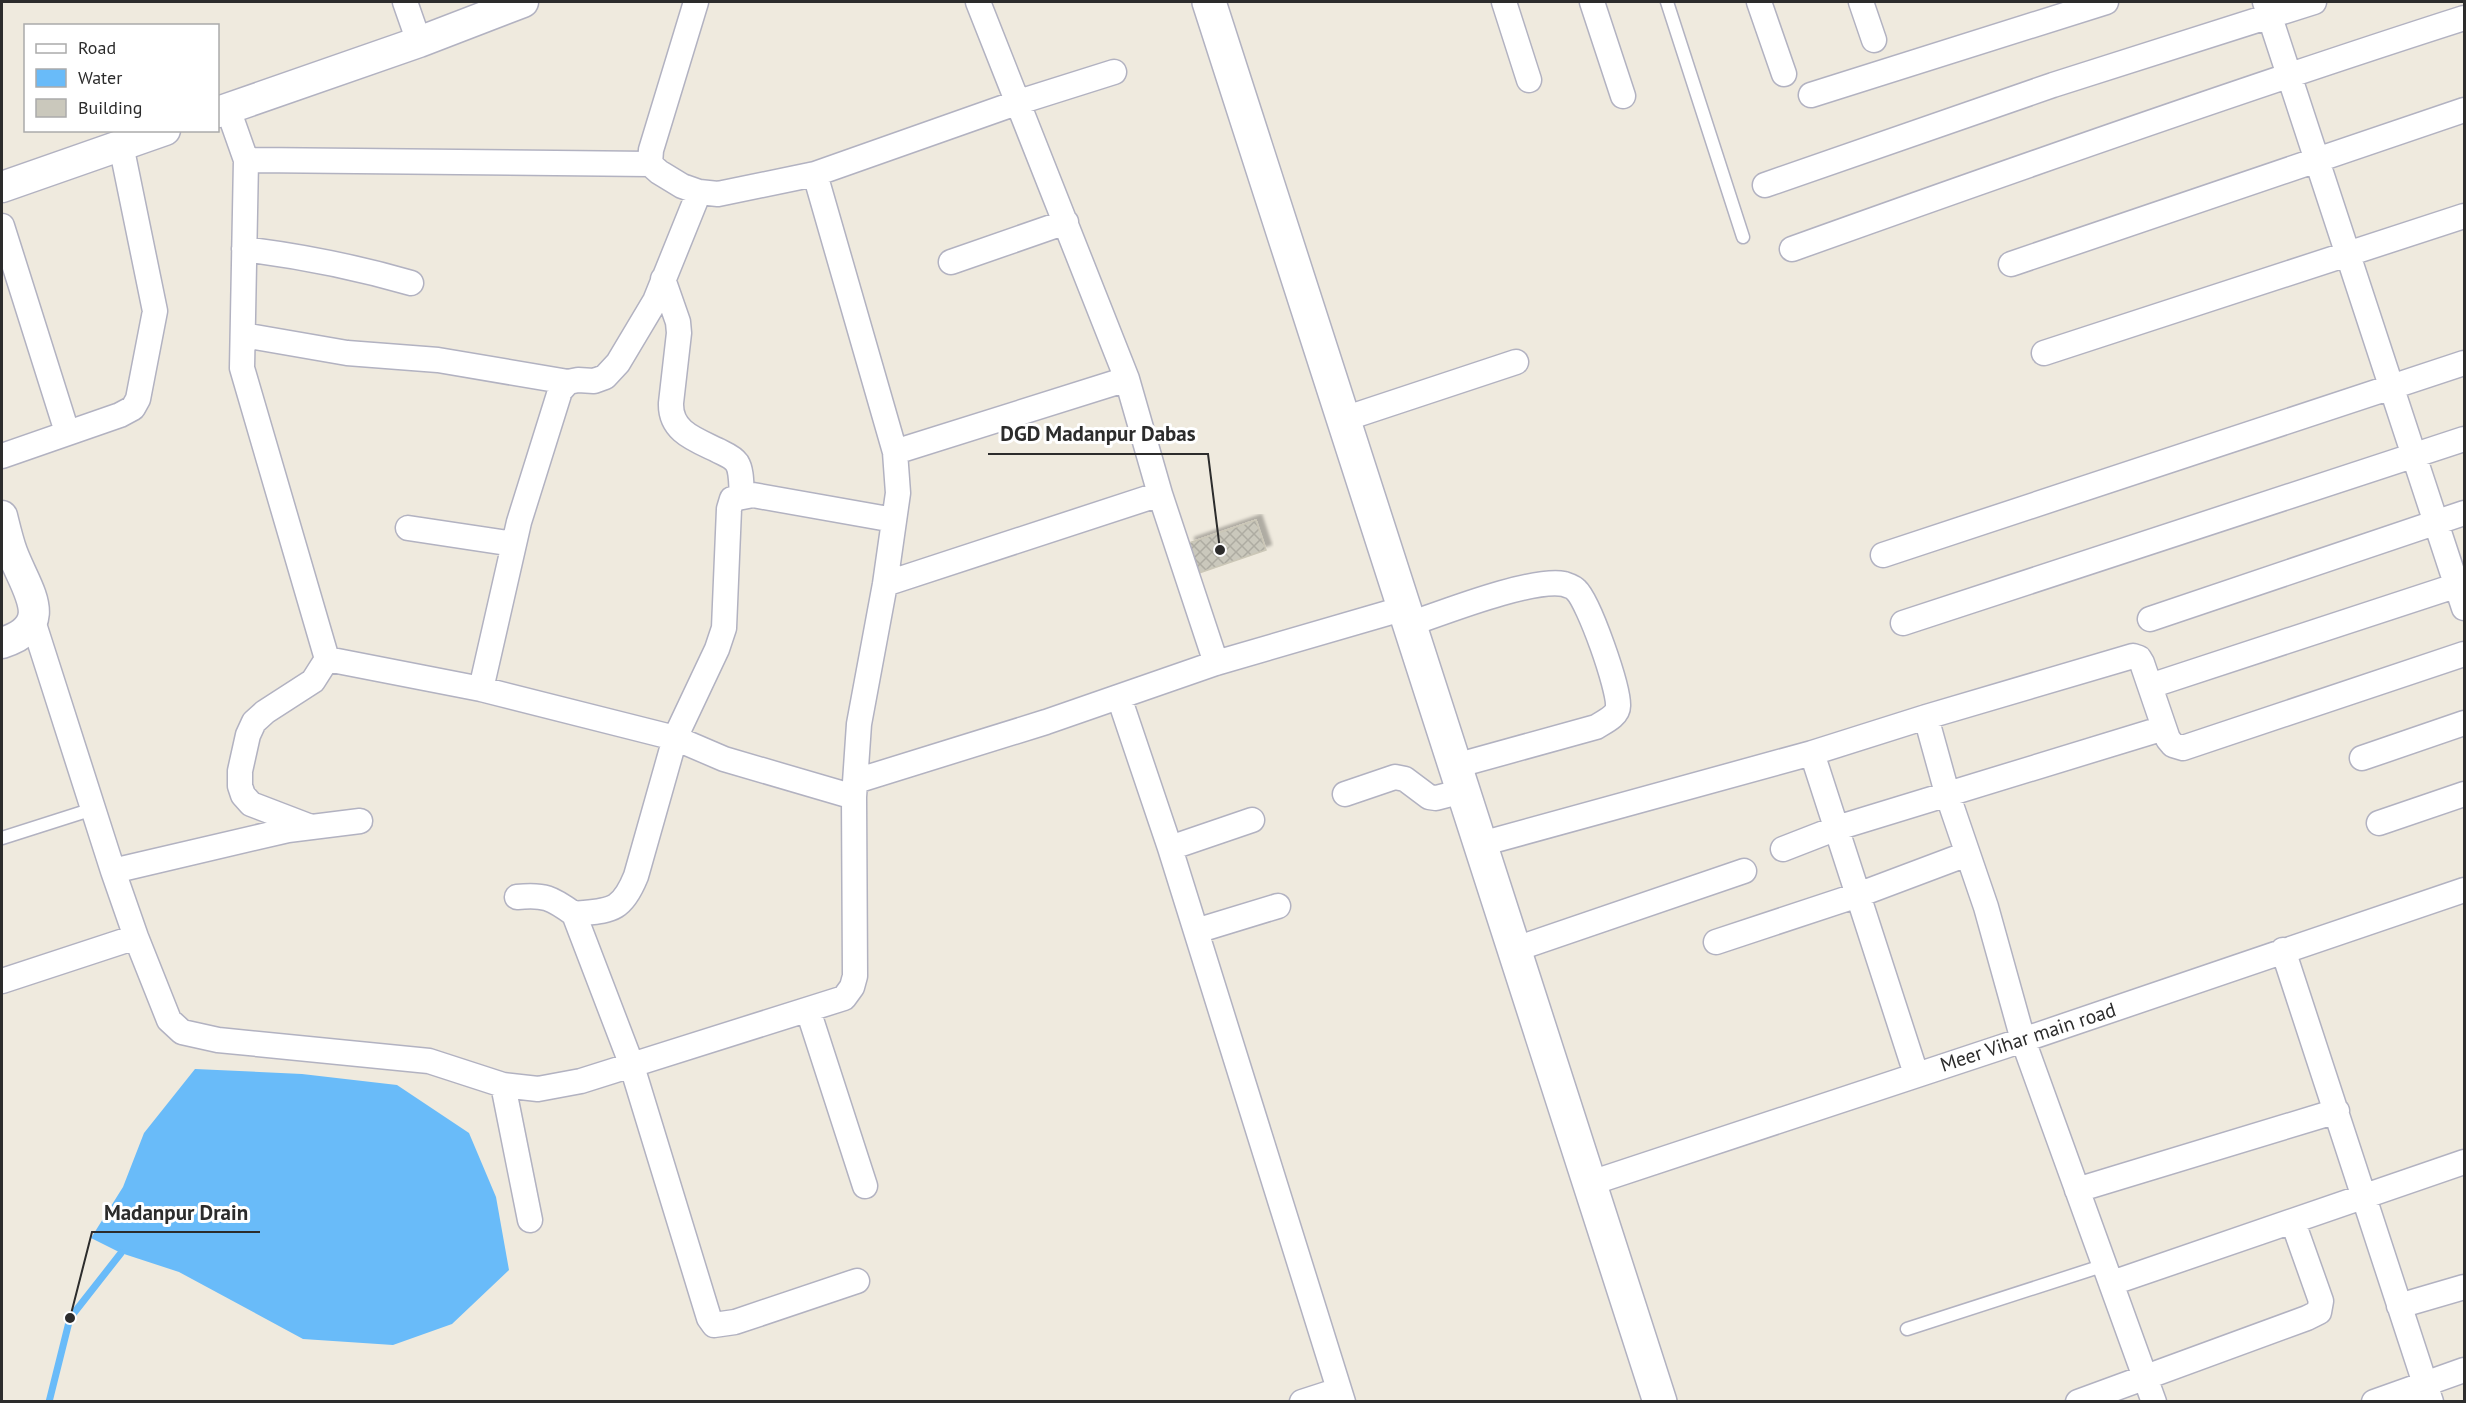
<svg xmlns="http://www.w3.org/2000/svg" width="2466" height="1403" font-family="'PT Sans',sans-serif">
	<style>
		.water { fill: #69bbf9 }
		.lines { fill: none; stroke-linecap: round; stroke-linejoin: round }
		.stream { stroke: #69bbf9; stroke-width: 7 }
		.building { fill: url(#building-cross-hatch); stroke: #cbc7b7; stroke-width: 1.5; filter: url(#shadow) }
		.service-casing { stroke: #b2b2c1; stroke-width: 15 }
		.minor-casing { stroke: #b2b2c1; stroke-width: 27 }
		.tertiary-casing { stroke: #b2b2c1; stroke-width: 33 }
		.secondary-casing { stroke: #b2b2c1; stroke-width: 36 }
		.service { stroke: #fff; stroke-width: 12 }
		.minor { stroke: #fff; stroke-width: 24 }
		.tertiary { stroke: #fff; stroke-width: 30 }
		.secondary { stroke: #fff; stroke-width: 33 }
		.labels { text-anchor: middle; stroke-width: 6; stroke-linejoin: round; paint-order: stroke }
		.street-label { font-size: 20px; fill: #2c2c2c; stroke: #fff }
		.leader { fill: none; stroke: #2c2c2c; stroke-width: 2 }
		.callout-dot { fill: #2c2c2c; stroke: #fff; stroke-width: 2 }
		.callout-label { font-size: 21px; text-anchor: middle; font-weight: bold; fill: #2c2c2c; stroke: #fff; stroke-width: 6; stroke-linejoin: round; paint-order: stroke }
	</style>
	<defs>
		<pattern id="building-cross-hatch" width="8" height="8" patternUnits="userSpaceOnUse" patternTransform="scale(1.5)"><rect width="8" height="8" fill="#cac8bc"/><path d="M0 0l8 8M0 8l8-8" fill="none" stroke="#aeaca2"/></pattern>
		<filter id="shadow"><feDropShadow dx="5.5" dy="-5.5" stdDeviation="1.5" flood-color="#0004"/></filter>
	</defs>
	<rect width="100%" height="100%" fill="#efeade"/>
	<!-- water -->
	<path class="water" d="M195 1069 302 1074 397 1085 469 1133 496 1197 509 1270 452 1324 393 1345 303 1339 179 1272 121 1253 91 1238 123 1187 144 1133Z"/>
	<g class="lines">
		<!-- stream -->
		<path class="stream" d="M49 1402 70 1318 121 1253"/>
	</g>
	<!-- building -->
	<path class="building" d="M1256 520 1266 550 1199 573 1189 543Z"/>
	<g class="lines">
		<defs>
			<path id="service" d="M1667 2 1743 237
				M2 838 93 809
				M1907 1329 2105 1265"/>
			<path id="minor" d="M405 2 419 42
				M696 2 651 150 650 164 659 172 682 186 699 192 718 194 815 174 1019 102 1114 72
				M978 2 1127 379 1160 494 1216 663
				M1504 2 1529 80
				M1592 2 1623 96
				M1759 2 1784 74
				M1861 2 1874 40
				M2265 2 2464 608
				M1811 95 2106 2
				M228 109 246 160 650 164
				M246 160 242 368 327 659 313 681 265 712 254 722 248 735 240 771V786L243 795 251 804 311 827
				M1765 185 2053 85 2314 2
				M2 226 67 432
				M244 249C301 256 356 267 411 283
				M1792 249C2015 169 2239 90 2464 18
				M951 262 1066 222
				M2011 264 2464 110
				M663 279 678 322 679 333 671 403C670 431 694 439 717 450 724 454 732 456 737 463 742 471 741 486 742 496
				M243 335 347 353 438 360 568 382
				M2044 353 2464 216
				M1344 419 1516 362
				M895 452 1127 379
				M2 456 120 415 133 408 138 399 155 311 121 145
				M408 528 514 544
				M1883 555 2464 363
				M885 584 1160 494
				M2150 619 2464 513
				M33 621 113 871 136 937 169 1020 182 1032 218 1040 429 1061 503 1085 538 1089 581 1081 844 998 852 987 855 976 854 797 859 724 885 584 898 493 895 452 815 174
				M1903 623 2464 439
				M1410 624C1445 612 1531 578 1564 584 1567 585 1574 587 1576 590 1589 602 1619 688 1618 706 1618 716 1604 722 1596 727L1455 766
				M327 659 481 689 675 738 724 759 854 797
				M2150 686 2464 583
				M481 689 519 522 560 391 568 382 578 380 594 381 605 377 618 363 655 301 699 192
				M1119 697 1170 848 1343 1402
				M1926 717 1947 793 1986 907 2023 1040 2154 1402
				M1812 753 1916 1074
				M2362 758 2464 723
				M856 781 1046 722 1216 663 1405 608
				M1345 794 1395 777 1405 779 1429 797 1436 798 1463 791
				M2379 823 2464 794
				M1481 844 1812 753 1926 717 2133 656 2139 658 2142 663 2168 739 2173 745 2183 748 2464 654
				M1170 848 1252 820
				M1783 849 1837 828 2164 728
				M113 871 288 830 360 821
				M517 897C544 894 552 898 574 914L631 1063 709 1318 714 1325 735 1322 857 1281
				M574 914C610 910 621 913 636 876L675 738 717 649 724 628 729 509 732 499 753 495 894 520
				M1196 931 1278 906
				M1716 942 1858 895 1967 854
				M1516 949 1744 871
				M2283 950 2431 1402
				M2 981 136 937
				M808 1010 865 1186
				M503 1085 530 1220
				M1591 1183 2023 1040 2464 890
				M2077 1190 2337 1111
				M2112 1283 2464 1162
				M2399 1306 2464 1287
				M1302 1402 1339 1390
				M2078 1402 2307 1318 2319 1312 2321 1301 2293 1222
				M2374 1402 2464 1370"/>
			<path id="tertiary" d="M218 112 419 42 523 2
				M2 187 165 130
				M2 516C5 528 8 541 12 552 26 590 58 625 2 643"/>
			<path id="secondary" d="M1209 2 1660 1402"/>
		</defs>
		<!-- service casing -->
		<use href="#service" class="service-casing"/>
		<!-- minor casing -->
		<use href="#minor" class="minor-casing"/>
		<!-- tertiary casing -->
		<use href="#tertiary" class="tertiary-casing"/>
		<!-- secondary casing -->
		<use href="#secondary" class="secondary-casing"/>
		<!-- service -->
		<use href="#service" class="service"/>
		<!-- minor -->
		<use href="#minor" class="minor"/>
		<!-- tertiary -->
		<use href="#tertiary" class="tertiary"/>
		<!-- secondary -->
		<use href="#secondary" class="secondary"/>
	</g>
	<g class="labels">
		<!-- street labels -->
		<g class="street-label">
			<text transform="translate(2028 1037) rotate(-18)" y="7">Meer Vihar main road</text>
		</g>
	</g>
	<!-- callouts -->
	<path class="leader" d="M1220 550L1208 454H988M70 1318L92 1232H260"/>
	<g class="callout-dot">
		<circle cx="1220" cy="550" r="6"/>
		<circle cx="70" cy="1318" r="6"/>
	</g>
	<g class="callout-label">
		<text x="1098" y="441">DGD Madanpur Dabas</text>
		<text x="176" y="1220">Madanpur Drain</text>
	</g>
	<!-- border -->
	<rect width="2466" height="1403" fill="none" stroke="#2c2c2c" stroke-width="6"/>
	<!-- legend -->
	<rect x="24" y="24" width="195" height="108" fill="#ffffff" stroke="#ababab" stroke-width="1.5"/>
	<rect x="36" y="44" width="30" height="9" fill="#ffffff" stroke="#ababab" stroke-width="1.5"/>
	<text x="78" y="54" font-size="18" fill="#2c2c2c">Road</text>
	<rect x="36" y="69" width="30" height="18" fill="#69bbf9" stroke="#ababab" stroke-width="1.5"/>
	<text x="78" y="84" font-size="18" fill="#2c2c2c">Water</text>
	<rect x="36" y="99" width="30" height="18" fill="#cac8bc" stroke="#ababab" stroke-width="1.5"/>
	<text x="78" y="114" font-size="18" fill="#2c2c2c">Building</text>
</svg>
